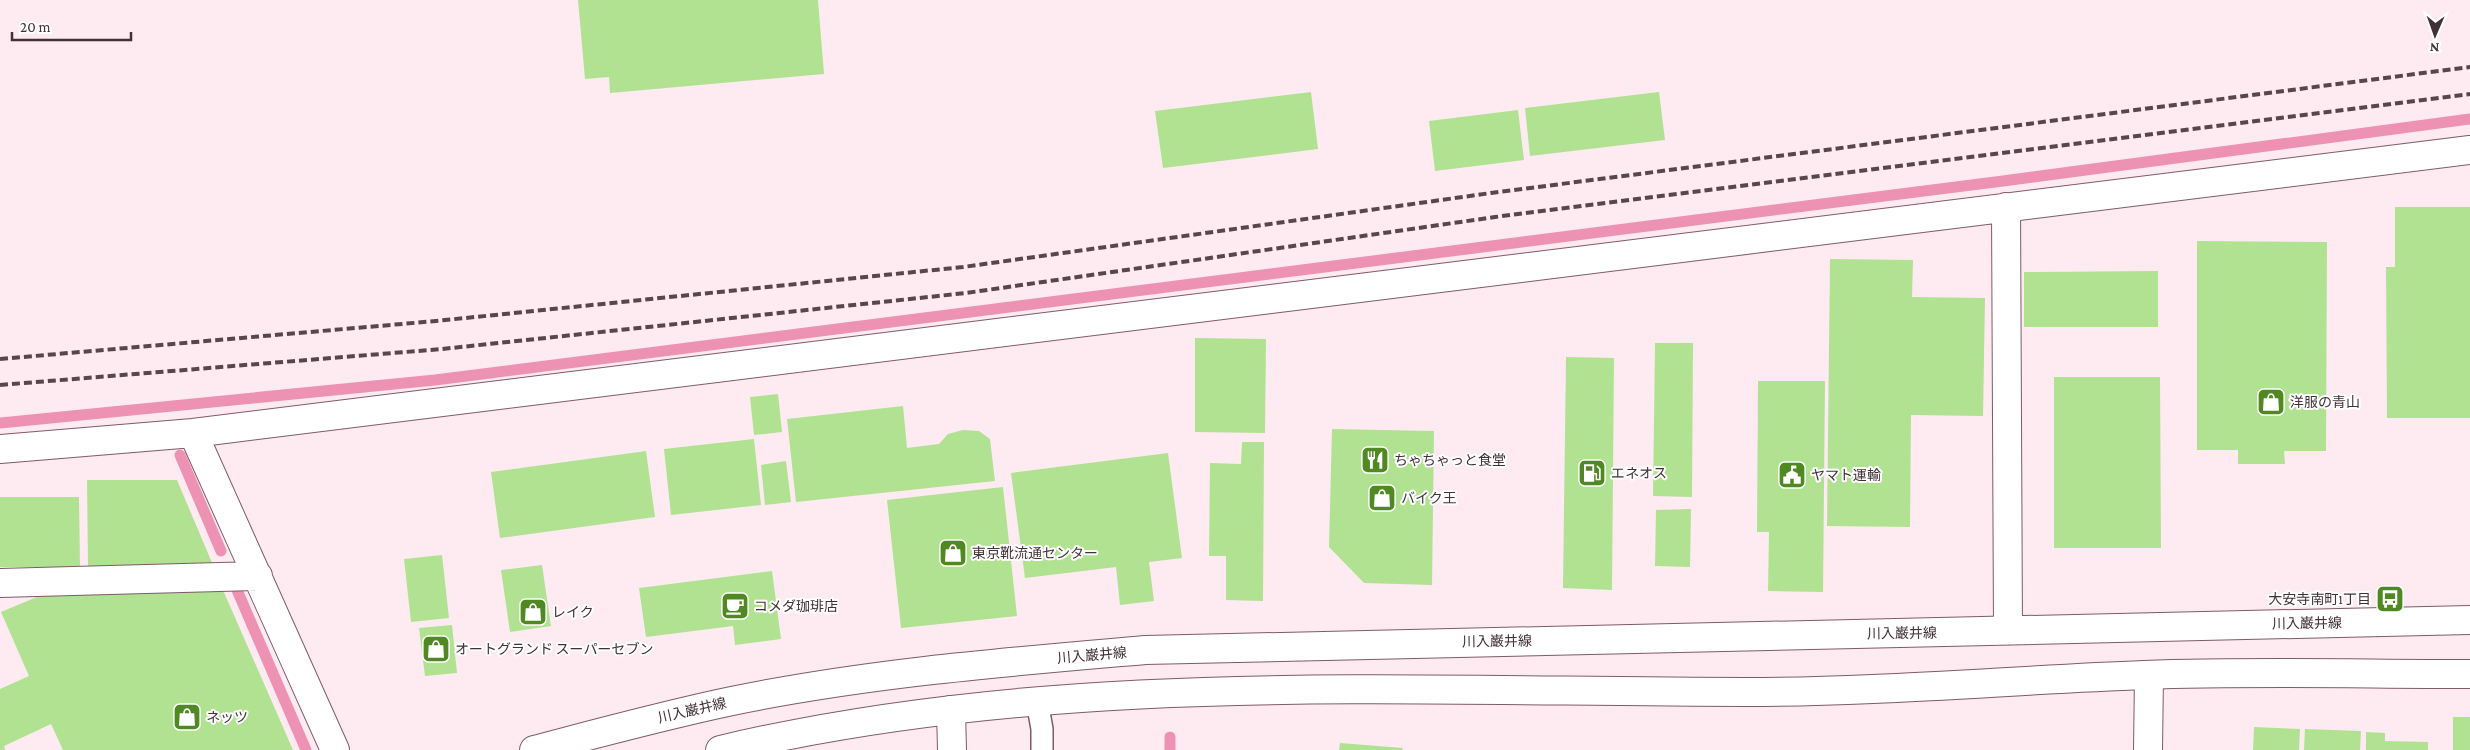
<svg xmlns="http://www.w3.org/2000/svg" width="2470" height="750" font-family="'Crimson Pro','Noto Sans JP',serif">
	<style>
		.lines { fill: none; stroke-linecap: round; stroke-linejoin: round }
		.stream { stroke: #ee92b4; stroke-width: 11 }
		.building { fill: #b0e292 }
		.lane-casing { stroke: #7e5b67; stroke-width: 24 }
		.street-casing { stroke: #7e5b67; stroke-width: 30 }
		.secondary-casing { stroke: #7e5b67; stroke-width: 30 }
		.lane { stroke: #fff; stroke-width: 21 }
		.street { stroke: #fff; stroke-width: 28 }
		.secondary { stroke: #fff; stroke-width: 28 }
		.rail { stroke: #57464b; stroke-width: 4; stroke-dasharray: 8 4; stroke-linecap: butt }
		.labels { text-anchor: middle; stroke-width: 4; stroke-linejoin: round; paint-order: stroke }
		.poi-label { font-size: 14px; fill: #413136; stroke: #fefefe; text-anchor: start }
		.street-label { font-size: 14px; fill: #413136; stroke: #fefefe }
	</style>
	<rect width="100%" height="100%" fill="#fdebf1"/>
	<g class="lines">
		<!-- stream -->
		<path class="stream" d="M0 423 435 380 2003 181 2470 119
			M180 455 221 551
			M237 590 306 750
			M1170 750V737"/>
	</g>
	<!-- building -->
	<path class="building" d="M578 0H818L824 74 610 93 609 77 585 79Z
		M1311 92 1318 149 1163 168 1155 111Z
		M1659 92 1665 140 1530 156 1525 108Z
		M1518 110 1524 160 1435 171 1429 121Z
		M2395 207H2470V418H2387L2386 267H2395Z
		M2197 241 2327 242 2326 451H2284L2285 464H2238V450H2197Z
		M1830 259 1913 260 1912 297 1985 298 1983 416 1911 415 1910 527 1827 526Z
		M2158 271V327H2024V272Z
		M1195 338 1266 339 1265 433 1195 432Z
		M1655 343H1693L1692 497 1653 496Z
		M1566 357 1614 358 1612 590 1563 588Z
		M2054 377H2160L2161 548H2054Z
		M1758 381H1825L1823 592 1768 591 1769 532H1757Z
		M778 394 782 432 754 435 750 397Z
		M903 406 907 448 939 444 948 434 963 430 979 431 990 439 995 481 796 502 787 419Z
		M1332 429 1434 431 1432 585 1364 583 1329 547Z
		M754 439 761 505 671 515 664 449Z
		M1242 442H1264L1263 601 1226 600V556H1209L1210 463 1241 464Z
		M646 451 655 517 500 538 491 472Z
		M1168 453 1182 558 1149 562 1154 601 1120 605 1116 567 1025 578 1011 473Z
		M786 461 791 502 765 505 761 465Z
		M87 480H177L213 565 88 567Z
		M1003 487 1017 616 901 628 887 500Z
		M0 497H79L80 567H0Z
		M1691 509 1690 567 1655 566 1656 510Z
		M442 555 449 618 411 622 404 559Z
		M542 565 551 626 510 632 501 570Z
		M772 571 781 639 735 645 733 626 646 637 639 588Z
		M223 590 293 750H63L51 724 4 746 5 750H0V689L29 676 1 612 44 594Z
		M452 625 457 673 425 676 419 628Z
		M2453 717H2470V750H2453Z
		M2254 727 2300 729 2299 750H2253Z
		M2305 729 2361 731 2360 750H2304Z
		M2366 732 2385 733V741L2428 742V750H2366Z
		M1340 743 1403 748 1402 750H1339Z"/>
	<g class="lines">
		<defs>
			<path id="lane" d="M1037 701 1042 729V750"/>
			<path id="street" d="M2006 207 2008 630
				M193 433 335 750
				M0 449 193 433 2470 150
				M0 583 258 576
				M951 710 952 750
				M2148 750 2149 675"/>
			<path id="secondary" d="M534 750C599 733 665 715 732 701 868 673 1007 662 1145 650L2470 620
				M720 750C1057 670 1404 692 1747 692 1880 692 2012 680 2144 675 2252 671 2361 674 2470 674"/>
		</defs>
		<!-- lane casing -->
		<use href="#lane" class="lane-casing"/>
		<!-- street casing -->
		<use href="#street" class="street-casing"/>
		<!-- secondary casing -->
		<use href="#secondary" class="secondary-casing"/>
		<!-- lane -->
		<use href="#lane" class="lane"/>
		<!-- street -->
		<use href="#street" class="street"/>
		<!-- secondary -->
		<use href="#secondary" class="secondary"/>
		<!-- rail -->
		<path class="rail" d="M0 359 436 321 963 267 1491 193 2470 67
			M0 385 442 349 966 293 1495 217 2470 94"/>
	</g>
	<!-- icons -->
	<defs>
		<symbol id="shop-square" viewBox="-11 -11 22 22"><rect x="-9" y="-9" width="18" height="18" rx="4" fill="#508822" stroke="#fefefe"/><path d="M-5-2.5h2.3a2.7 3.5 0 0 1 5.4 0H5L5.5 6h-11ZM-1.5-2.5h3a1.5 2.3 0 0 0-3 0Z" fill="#fff"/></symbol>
		<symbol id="restaurant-square" viewBox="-11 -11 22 22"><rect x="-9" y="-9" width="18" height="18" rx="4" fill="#508822" stroke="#fefefe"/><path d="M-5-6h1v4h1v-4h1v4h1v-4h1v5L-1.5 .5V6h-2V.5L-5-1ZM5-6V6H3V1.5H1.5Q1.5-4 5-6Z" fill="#fff"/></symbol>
		<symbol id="fuel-square" viewBox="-11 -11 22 22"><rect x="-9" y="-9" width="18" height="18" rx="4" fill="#508822" stroke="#fefefe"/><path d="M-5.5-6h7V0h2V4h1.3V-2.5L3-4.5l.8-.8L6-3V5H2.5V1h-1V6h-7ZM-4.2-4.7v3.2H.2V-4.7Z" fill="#fff"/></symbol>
		<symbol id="civic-square" viewBox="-11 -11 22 22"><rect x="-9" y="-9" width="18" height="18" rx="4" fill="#508822" stroke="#fefefe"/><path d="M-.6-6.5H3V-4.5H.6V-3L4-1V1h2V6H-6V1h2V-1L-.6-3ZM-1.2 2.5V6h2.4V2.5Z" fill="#fff"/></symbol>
		<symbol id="bus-square" viewBox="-11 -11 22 22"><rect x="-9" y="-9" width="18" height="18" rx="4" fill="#508822" stroke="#fefefe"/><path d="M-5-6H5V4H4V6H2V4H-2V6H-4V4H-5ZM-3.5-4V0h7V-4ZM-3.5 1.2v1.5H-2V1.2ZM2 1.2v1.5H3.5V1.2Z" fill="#fff"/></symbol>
		<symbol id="cafe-square" viewBox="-11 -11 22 22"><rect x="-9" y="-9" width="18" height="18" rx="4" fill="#508822" stroke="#fefefe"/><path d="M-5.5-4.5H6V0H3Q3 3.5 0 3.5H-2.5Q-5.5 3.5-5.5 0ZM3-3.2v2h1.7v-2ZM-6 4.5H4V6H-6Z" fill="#fff"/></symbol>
	</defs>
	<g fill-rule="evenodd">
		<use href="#shop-square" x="2255" y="386" width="32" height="32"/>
		<use href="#restaurant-square" x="1359" y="444" width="32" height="32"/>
		<use href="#fuel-square" x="1576" y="457" width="32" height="32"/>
		<use href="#civic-square" x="1776" y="459" width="32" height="32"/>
		<use href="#shop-square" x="1366" y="482" width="32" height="32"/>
		<use href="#shop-square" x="937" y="537" width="32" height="32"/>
		<use href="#bus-square" x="2374" y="583" width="32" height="32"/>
		<use href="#cafe-square" x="719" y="590" width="32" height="32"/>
		<use href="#shop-square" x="517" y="596" width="32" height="32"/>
		<use href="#shop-square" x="420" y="633" width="32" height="32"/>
		<use href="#shop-square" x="171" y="701" width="32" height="32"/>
	</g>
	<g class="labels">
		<!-- poi labels -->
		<g class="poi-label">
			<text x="2290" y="407">洋服の青山</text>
			<text x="1394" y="465">ちゃちゃっと食堂</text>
			<text x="1611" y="478">エネオス</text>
			<text x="1811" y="480">ヤマト運輸</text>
			<text x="1401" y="503">バイク王</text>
			<text x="972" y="558">東京靴流通センター</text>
			<text x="2371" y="604" text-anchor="end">大安寺南町1丁目</text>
			<text x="754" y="611">コメダ珈琲店</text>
			<text x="552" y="617">レイク</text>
			<text x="455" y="654">オートグランド スーパーセブン</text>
			<text x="206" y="722">ネッツ</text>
		</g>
		<!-- street labels -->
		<g class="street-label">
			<text transform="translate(2307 623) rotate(-1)" y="5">川入巌井線</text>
			<text transform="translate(1902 633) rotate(-1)" y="5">川入巌井線</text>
			<text transform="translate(1497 641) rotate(-1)" y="5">川入巌井線</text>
			<text transform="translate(1092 655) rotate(-5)" y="5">川入巌井線</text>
			<text transform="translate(692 710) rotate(-13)" y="5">川入巌井線</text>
		</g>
	</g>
	<!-- north arrow -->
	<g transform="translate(2435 35) rotate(182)" stroke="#fefefe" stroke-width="4" paint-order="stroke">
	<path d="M0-4L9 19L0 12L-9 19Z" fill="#413136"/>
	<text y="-8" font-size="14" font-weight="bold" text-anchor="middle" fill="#413136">N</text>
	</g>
	<!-- scale -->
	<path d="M12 32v8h119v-8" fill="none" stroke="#413136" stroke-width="2.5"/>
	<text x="20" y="32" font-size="15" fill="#413136" stroke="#fefefe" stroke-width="4" paint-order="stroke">20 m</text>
</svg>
